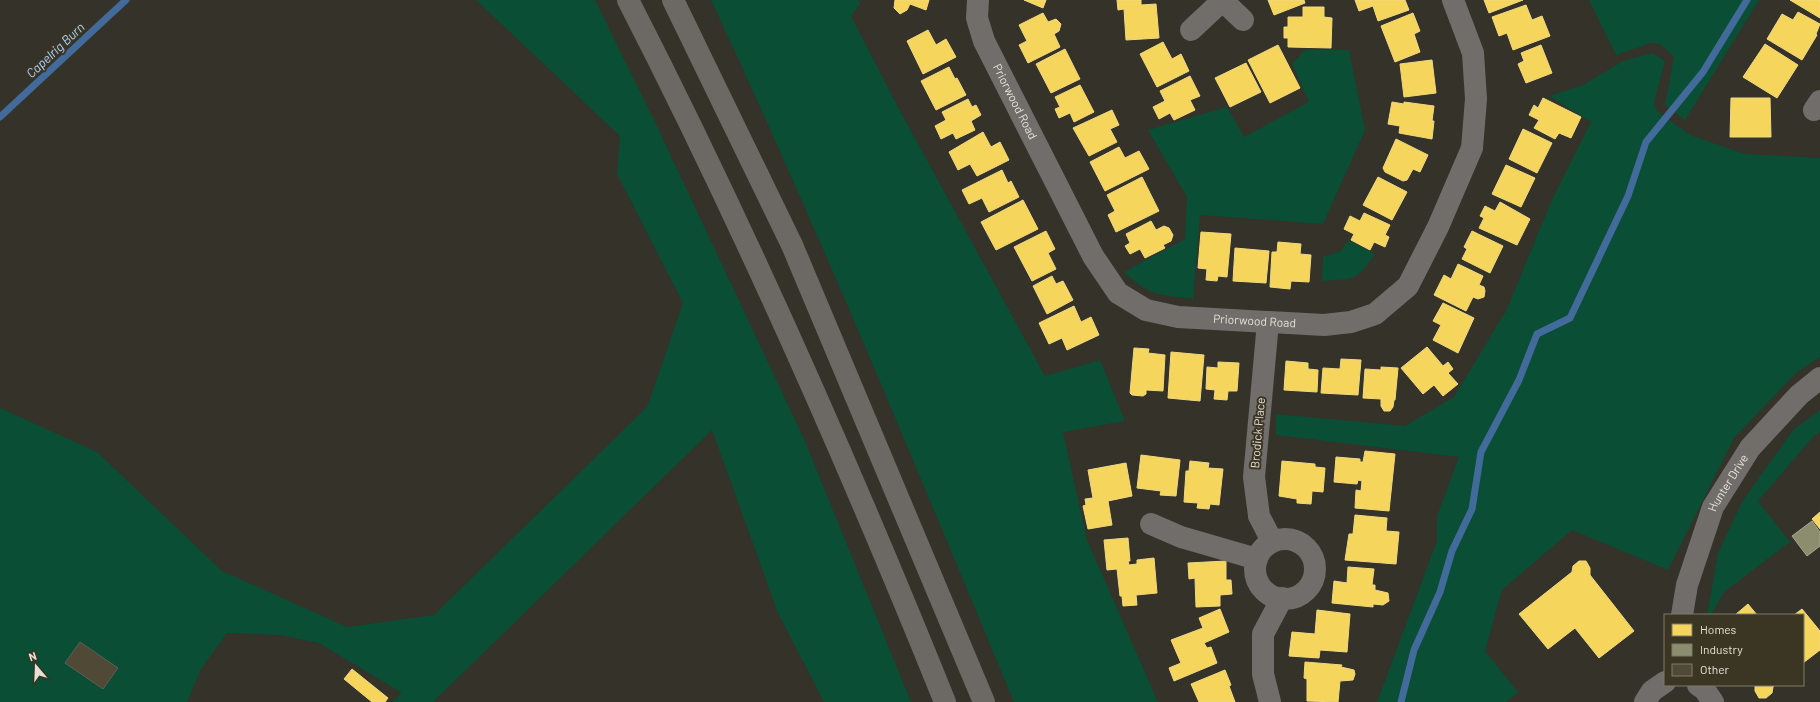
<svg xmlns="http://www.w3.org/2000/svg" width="1820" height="702" font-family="Barlow,sans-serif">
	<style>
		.green { fill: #094e35 }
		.homes { fill: #f6d55c; stroke: #f1d981 }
		.industry { fill: #8c8c6e; stroke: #a7a68e }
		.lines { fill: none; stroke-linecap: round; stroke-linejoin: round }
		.stream { stroke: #426b9b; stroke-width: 7 }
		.building { fill: #4f4936; stroke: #605d56 }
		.minor { stroke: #706d6a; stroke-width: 22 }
		.highway { stroke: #6c6964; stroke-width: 22 }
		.labels { text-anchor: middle; stroke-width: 4; stroke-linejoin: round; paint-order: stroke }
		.street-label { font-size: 12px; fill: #e5e1d7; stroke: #3b3523 }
		.water-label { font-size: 13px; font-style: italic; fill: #a9d0fe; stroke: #3b3523 }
	</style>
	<rect width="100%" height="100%" fill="#353229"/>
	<!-- green -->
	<path class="green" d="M476 0H595L655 122 804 439 911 702H824L778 613 712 430 433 702H392L402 693 319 643 280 635 227 633 201 669 187 702H0V408L97 452 222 571 347 627 434 615 647 407 683 303 617 174 620 136Z
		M711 0H858L860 4 851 16 899 109 1045 376 1100 360 1125 421 1063 432 1087 540 1158 702H1014C916 467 819 231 711 0Z
		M1589 0H1759L1685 120 1665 105 1674 57 1660 44 1651 43 1616 55Z
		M1305 50H1349L1365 130 1323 224 1200 215 1193 299C1160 295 1149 296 1124 272L1185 239 1187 197 1148 130 1227 107 1244 137 1309 102 1292 64Z
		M1652 53 1665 61 1654 102 1657 111 1690 135 1745 154 1820 158V357L1796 373 1734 438 1668 570 1572 530 1502 590 1485 651 1518 692 1506 702H1377L1437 541V516L1459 457 1276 435V414L1405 426 1454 397 1507 309 1551 202 1591 122 1549 96 1583 85 1623 61Z
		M1349 240 1375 254C1357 281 1354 279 1322 281L1323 257 1341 251Z
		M1820 410V432L1813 437 1758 501 1790 542 1724 592 1711 615H1707L1718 553 1742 502 1793 430Z"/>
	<!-- homes -->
	<path class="homes" d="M895 0H929L926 10 910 4 907 10 900 14 894 8Z
		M1024 0H1046L1043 8Z
		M1117 0H1141V5L1156 4 1159 38 1126 40 1124 9 1118 10Z
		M1268 0H1304L1305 3 1274 15Z
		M1355 0H1405L1409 10 1378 21 1373 6 1359 11Z
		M1484 0H1523L1489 13Z
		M1790 0H1820V18Z
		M1526 5 1532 20 1542 16 1550 36 1513 50 1507 33 1499 36 1492 17Z
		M1303 7H1324V17L1332 18 1331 48 1288 47V38H1284V27H1288V17H1303Z
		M1798 12 1820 24 1816 34 1817 35 1802 60 1767 39 1782 14 1793 20Z
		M1043 13 1048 22 1056 19 1061 24 1059 31 1054 34 1060 47 1028 63 1019 45 1027 41 1019 25Z
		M1413 13 1420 31 1414 34 1420 52 1395 62 1381 26Z
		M928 30 936 45 946 39 956 57 923 74 907 41Z
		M1163 42 1172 59 1181 54 1189 71 1157 87 1140 54Z
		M1765 44 1798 65 1777 98 1743 77Z
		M1278 45 1300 88 1270 103 1248 60Z
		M1541 45 1552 73 1526 83 1518 64 1524 61 1521 53Z
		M1065 49 1080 79 1051 93 1036 64Z
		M1432 60 1436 93 1404 97 1400 64Z
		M1246 63 1261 92 1230 107 1215 78Z
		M949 67 955 79 957 78 966 95 936 110 921 81Z
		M1190 76 1200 96 1190 100 1195 110 1174 120 1170 113 1159 119 1153 107 1165 101 1160 91Z
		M1080 85 1094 112 1074 122 1070 113 1059 118 1055 109 1060 107 1055 97Z
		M1543 98 1581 117 1571 138 1559 133 1555 139 1534 128 1539 120 1529 115 1534 105 1538 108Z
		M1731 98H1770L1771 137H1730Z
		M968 99 972 107 976 105 981 115 971 121 975 130 956 139 953 133 941 139 935 126 946 120 942 112Z
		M1392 102 1404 104V102L1434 106 1432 121H1434L1432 139 1399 133 1400 126 1388 124Z
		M1112 110 1119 125 1110 129 1117 142 1089 156 1073 128Z
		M1523 129 1552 143 1537 173 1509 159Z
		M983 132 991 147 1000 142 1009 160 977 176 970 164 958 170 949 152Z
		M1396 139 1428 155 1420 172 1413 169 1407 180 1403 181 1385 172 1383 168Z
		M1119 147 1125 158 1139 151 1149 169 1105 191 1090 162Z
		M1506 165 1535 178 1521 207 1492 194Z
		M1002 170 1008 183 1011 181 1019 197 989 212 982 198 969 204 962 190Z
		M1142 177 1159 211 1116 232 1108 215 1115 211 1107 195Z
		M1378 177 1407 192 1392 220 1363 205Z
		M1023 200 1038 229 996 250 981 222Z
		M1500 202 1530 219 1517 245 1479 228 1484 218 1480 216 1485 206 1495 211Z
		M1364 213 1390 225 1385 235 1389 237 1385 247 1374 242 1370 250 1351 240 1354 234 1344 229 1350 216 1360 221Z
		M1151 221 1156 230 1164 226 1169 228 1173 235 1171 241 1163 245 1165 248 1145 258 1140 249 1130 254 1125 246 1130 243 1126 234Z
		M1046 231 1055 249 1048 253 1056 269 1032 281 1014 247Z
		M1472 231 1503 246 1490 273 1462 259 1467 249 1464 247Z
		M1201 232 1231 234 1227 277 1218 276 1217 281 1206 280 1207 269 1198 268Z
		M1278 242 1301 244 1300 254 1311 255 1309 282 1291 281 1290 289 1270 287 1272 252H1277Z
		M1235 248 1269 251 1266 283 1233 281Z
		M1458 264 1483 276 1479 285 1484 287 1485 291 1484 297 1478 299 1473 297 1466 311 1434 295 1444 275 1451 279Z
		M1052 276 1056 284 1063 281 1073 300 1047 314 1033 286Z
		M1443 303 1474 318 1458 353 1433 340 1441 325 1433 321Z
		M1074 306 1081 322 1091 317 1099 335 1067 350 1062 338 1049 344 1039 323Z
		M1427 347 1443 366 1448 362 1453 369 1448 373 1458 384 1443 396 1434 385 1423 394 1401 368Z
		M1134 348 1149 349 1148 353 1165 355 1163 391 1146 390V394L1143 396 1132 395 1130 393Z
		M1171 352 1204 355 1200 401 1168 398Z
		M1341 359 1361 360 1358 395 1321 393 1323 368 1340 369Z
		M1286 361 1308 363V369L1318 370 1317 392 1284 390Z
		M1218 362 1239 363 1237 391H1228L1227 400 1214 399 1215 390 1206 389 1207 367 1218 368Z
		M1381 367 1398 368 1395 400H1394L1393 407 1390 411H1384L1381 406V399L1363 398 1365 369 1381 370Z
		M1365 451 1395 454 1389 511 1355 508 1356 490 1361 491 1362 481 1358 480 1357 484 1334 482 1336 457 1360 459V462H1363Z
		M1141 455 1180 460 1176 496 1160 495 1161 491 1137 488Z
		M1190 461 1209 463 1208 468 1223 469 1219 505 1210 504 1209 509 1197 508 1198 503 1184 502 1186 471H1189Z
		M1282 461 1315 464V467L1325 468 1323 492 1312 491 1311 504 1297 503V499L1279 496Z
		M1126 463 1132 496 1108 501 1112 525 1088 529 1083 506 1086 505 1085 499 1093 498 1088 470Z
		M1820 512V529L1812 519Z
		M1355 515 1387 518 1386 531 1399 532 1396 564 1345 560 1349 534H1353Z
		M1128 538 1130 561H1128L1129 565 1137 564V560L1154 558 1157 593 1136 595 1137 605 1123 606 1122 596H1120L1117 569 1107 570 1104 540Z
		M1226 561V580H1231L1232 594 1220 595V606L1196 607 1195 578 1189 579 1188 563Z
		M1579 561H1586L1590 568V575L1634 631 1599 658 1575 628 1548 649 1519 614 1572 572 1573 566Z
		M1348 567 1374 569 1372 585H1375V590L1388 593 1389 601 1383 605 1373 604V607L1332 603 1334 581 1347 583Z
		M1748 604 1757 615H1735Z
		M1220 609 1229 632 1204 643 1207 648 1211 647 1217 663 1174 681 1169 668 1181 663 1171 640 1203 628 1199 618Z
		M1802 609 1820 631V650L1803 663V615H1794Z
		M1317 610 1350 614 1347 652 1320 650 1319 658 1289 656 1292 632 1315 634Z
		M1305 662 1342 665 1341 667 1354 670 1355 674 1353 680 1340 681 1338 702 1307 701V679L1304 678Z
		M352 669 388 698 385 702H372L344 679Z
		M1225 670 1231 685 1229 686 1235 702H1199L1191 684Z
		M1755 685H1775L1773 687 1772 693 1766 698H1759L1755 691Z"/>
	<!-- industry -->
	<path class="industry" d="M1812 521 1820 532V546L1807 556 1792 536Z"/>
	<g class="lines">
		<!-- stream -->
		<path class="stream" d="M0 117 126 0
			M1401 702 1414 650 1440 592 1452 551 1472 509 1481 452 1519 380 1537 334 1570 318 1628 196 1646 142 1703 72 1747 0"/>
	</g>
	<!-- building -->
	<path class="building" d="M80 642 118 668 103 689 65 663Z"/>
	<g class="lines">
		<!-- minor -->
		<g class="minor">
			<path id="s1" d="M978 0 977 18 984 41 1093 256 1118 293 1146 310 1178 317 1324 325 1351 322 1375 314 1408 286 1438 227 1472 148 1476 99 1473 53 1453 0"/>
			<path d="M1222 0 1243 20"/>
			<path d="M1191 30 1222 1"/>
			<path d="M1814 110 1820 101"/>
			<path d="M1268 322 1254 477 1259 516 1272 541"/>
			<path d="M1151 524 1181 537 1257 559"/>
			<circle cx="1285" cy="569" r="30"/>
			<path id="s2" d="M1682 615 1687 585 1713 507 1750 448 1799 395 1820 378"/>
			<path d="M1698 685 1704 689 1713 702"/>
			<path d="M1270 702 1263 674V634L1282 598"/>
			<path d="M1645 702 1652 691 1665 682"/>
		</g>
		<!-- highway -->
		<path class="highway" d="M628 0C745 228 849 464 945 702
			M673 0 792 245 984 702"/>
	</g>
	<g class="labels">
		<!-- street labels -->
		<g class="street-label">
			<text dy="4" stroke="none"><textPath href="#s1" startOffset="110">Priorwood Road</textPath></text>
			<text dy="4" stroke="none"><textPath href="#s1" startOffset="470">Priorwood Road</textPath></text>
			<text transform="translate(1258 433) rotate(-85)" y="4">Brodick Place</text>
			<text dy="4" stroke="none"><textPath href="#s2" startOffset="141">Hunter Drive</textPath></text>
		</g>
		<!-- water labels -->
		<g class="water-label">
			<text transform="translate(55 50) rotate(-43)" y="5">Capelrig Burn</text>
		</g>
	</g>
	<!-- legend -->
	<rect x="1664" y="614" width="140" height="72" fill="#3b3523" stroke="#7f7a6b"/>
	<rect x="1672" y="624" width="20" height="12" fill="#f6d55c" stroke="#7f7a6b"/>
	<text x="1700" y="634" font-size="12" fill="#e5e1d7">Homes</text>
	<rect x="1672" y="644" width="20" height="12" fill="#8c8c6e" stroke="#7f7a6b"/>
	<text x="1700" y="654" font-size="12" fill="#e5e1d7">Industry</text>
	<rect x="1672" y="664" width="20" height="12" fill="#4f4936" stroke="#7f7a6b"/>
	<text x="1700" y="674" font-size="12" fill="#e5e1d7">Other</text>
	<!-- north arrow -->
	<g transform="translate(36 666) rotate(341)" stroke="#3b3523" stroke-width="3" paint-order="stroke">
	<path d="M0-3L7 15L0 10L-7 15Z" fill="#e5e1d7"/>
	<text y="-6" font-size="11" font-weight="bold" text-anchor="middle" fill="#e5e1d7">N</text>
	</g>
</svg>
